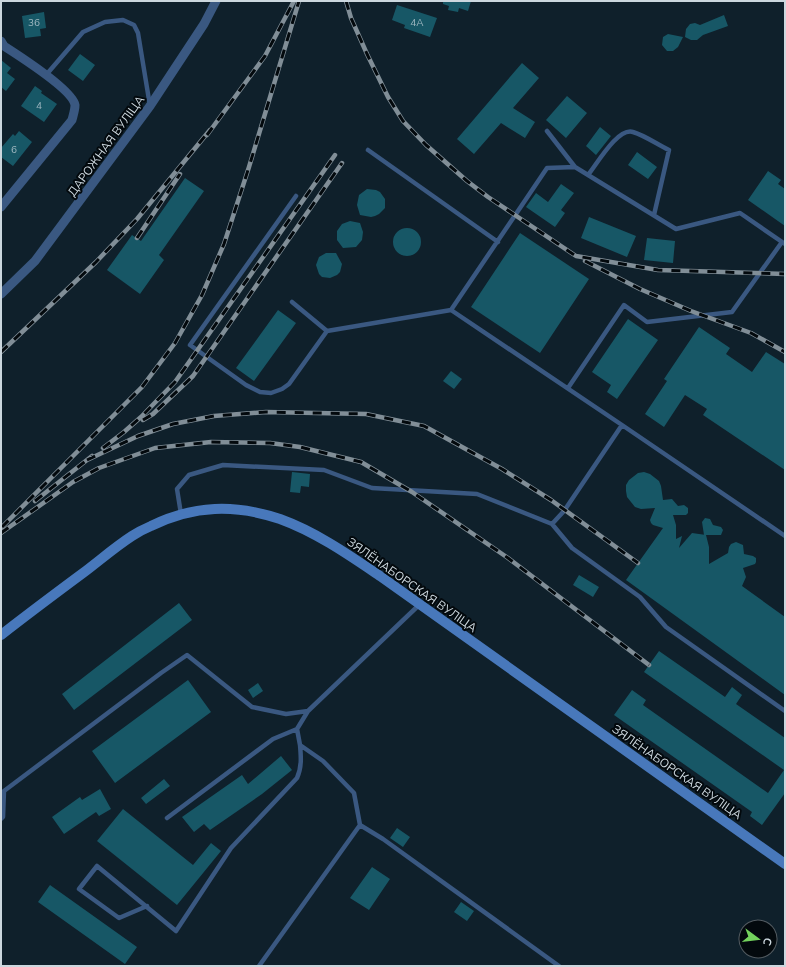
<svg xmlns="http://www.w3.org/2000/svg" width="786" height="967" font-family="'Nunito Sans',sans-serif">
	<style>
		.building { fill: #175766 }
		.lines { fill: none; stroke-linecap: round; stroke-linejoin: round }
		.lane { stroke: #3a5881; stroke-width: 4.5 }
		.street { stroke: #3a5881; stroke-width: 9 }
		.secondary { stroke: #4878bb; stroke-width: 10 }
		.rail-casing { stroke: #818e97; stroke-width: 4.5 }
		.rail { stroke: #03090d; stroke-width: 3; stroke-dasharray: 9; stroke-linecap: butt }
		.labels { text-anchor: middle; stroke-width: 4; stroke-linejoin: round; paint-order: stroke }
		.number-label { font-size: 10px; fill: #9fb7c0 }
		.street-label { font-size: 12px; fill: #ccd7de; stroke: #03090d }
	</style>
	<rect width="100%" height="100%" fill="#0f202b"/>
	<!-- building -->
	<path class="building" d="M443 1H471L468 11 459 8 458 12 448 10 449 6 443 4Z
		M397 5 437 18 430 37 404 28 405 25 392 20Z
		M44 12 46 28 40 29 41 36 25 38 22 16Z
		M724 15 728 26 703 35 697 40H691L685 37 686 29 690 24 695 23 700 25Z
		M668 34 683 37 678 47 673 51H667L662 45 663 37Z
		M80 54 95 65 83 81 68 70Z
		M1 60 11 68 7 73 15 79 6 91 1 87Z
		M522 63 539 78 513 108 535 122 525 138 501 123 474 154 457 139Z
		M35 86 42 91 41 93 57 104 44 122 21 106Z
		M567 96 587 113 566 138 546 120Z
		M600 127 611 136 596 155 586 146Z
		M19 131 32 142 13 166 1 157V148L13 134 15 136Z
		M637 152 657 167 648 179 628 165Z
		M768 171 781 180 778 184 785 189V226L748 200Z
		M185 178 204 191 159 255 164 260 140 294 107 270 132 235 141 241Z
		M561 184 574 193 561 210 565 213 555 227 526 207 536 193 548 202Z
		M367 189 376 190 380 192 385 199V208L379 214 375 216 371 217 360 215 357 205 359 195Z
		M589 217 636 236 627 257 581 238Z
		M350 221 360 223 363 232 362 240 356 247 343 248 337 240V231L342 224Z
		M393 242a14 14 0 1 1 28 0a14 14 0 1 1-28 0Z
		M520 233 589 279 540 353 471 307Z
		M647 238 675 241 673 263 644 260Z
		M326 253H336L342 264 340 272 337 275 330 278 322 277 319 274 316 265 319 257Z
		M278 310 296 323 254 381 236 368Z
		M628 319 658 340 617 399 607 392 611 385 592 372Z
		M699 327 730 348 726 354 752 372 766 352 785 364V470L703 415 707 409 685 395 664 427 645 414 667 381 664 379Z
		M451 371 462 379 454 389 443 381Z
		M292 472 310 474 309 487 301 486 300 493 290 492Z
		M644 472 650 474 659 481 661 486 663 500 672 499 678 506 684 505 688 508V513L686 515H673L676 525V539L682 536 679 548 692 533 706 535 709 547V564L728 553 729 547 731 544 736 542 743 545 744 554 753 556 756 558V562L755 564 743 568 746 577 742 586 785 617V695L626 580 663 528 653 525 651 523 650 520 655 508 641 509 635 507 627 497 626 491V485L629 480 638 473Z
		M705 518 710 519 713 525 721 527 723 530 721 535H704L702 522Z
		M579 575 599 587 593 597 573 585Z
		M179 603 192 620 74 710 62 694Z
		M659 651 725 697 732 687 742 695 736 704 785 738V793L762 825 750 816 752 812 614 715 632 690 646 700 643 705 768 793 784 770 644 672Z
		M188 680 211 712 115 783 92 751Z
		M258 683 263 691 253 698 248 690Z
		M281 756 292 770 262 794 210 830 204 824 194 832 182 817 242 775 248 784Z
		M164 779 170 786 146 804 141 798Z
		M100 789 111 809 99 816 96 812 64 834 52 817 80 797 82 800Z
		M123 809 193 865 211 843 221 851 177 905 97 841Z
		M397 828 410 837 403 847 390 838Z
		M372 867 390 879 369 910 350 898Z
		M50 885 137 947 125 964 38 902Z
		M461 902 474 911 467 921 454 912Z"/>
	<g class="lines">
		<!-- lane -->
		<path class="lane" d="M46 75 83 32 105 22 123 20 134 25 138 33 150 106
			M547 131 575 167 676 229 740 213 785 244
			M368 150 498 242
			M588 175C597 164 618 127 633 132 646 136 658 145 669 150L654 215
			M296 196 190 345 246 385 260 392 271 393 282 389 289 384 327 331
			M292 302 327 331 451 310
			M568 388 624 305 647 322 732 312 782 242
			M622 425 785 536
			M181 514 177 489 189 475 223 465 324 470 372 488 477 494 552 524 572 548 640 597 666 627 785 711
			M552 524 564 511 622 425 451 310 547 168 575 167
			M4 791 161 673 187 655 252 707 286 714 308 711
			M167 818 273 739 297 729 308 711 419 605
			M1 819 3 817 4 791
			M360 825 383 839 559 966
			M147 906 119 918 79 889 97 866 176 931 231 848 297 778C302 767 301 756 300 745
			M259 966 360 825 354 793 323 761 300 745 297 729"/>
		<!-- street -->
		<path class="street" d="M1 41 4 46C18 55 73 90 75 105 75 110 73 116 72 120L1 207
			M1 294 35 261 150 106 204 24 216 1"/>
		<!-- secondary -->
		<path class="secondary" d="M1 635C28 614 56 593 83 573 99 561 115 547 132 536 138 532 144 529 151 526 194 505 235 504 280 519 316 532 349 555 380 576L785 864"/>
		<defs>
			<path id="rail" d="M346 1 351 18 367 54 388 97 403 121 426 145 467 181 488 197 576 256 658 270 785 274
				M207 135 265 56 294 1
				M137 238 180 174
				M585 261 640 289 691 311 751 333 785 352
				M1 352 96 262 137 219 210 130
				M143 420 153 414 193 376 342 163
				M103 448 124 432 141 417 175 382 335 155
				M87 460 138 436 173 424 214 416 266 412 366 414 424 426 502 469 551 500 638 563
				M35 501 92 456
				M2 527 142 387 175 343 202 295 224 244 249 167 299 1
				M1 533 73 482 99 468 155 448 211 442 270 443 300 447 361 462 412 492 508 558 649 665"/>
		</defs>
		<!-- rail casing -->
		<use href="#rail" class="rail-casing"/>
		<!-- rail -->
		<use href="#rail" class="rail"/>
	</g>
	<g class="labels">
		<!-- number labels -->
		<g class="number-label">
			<text x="34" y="26">36</text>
			<text x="417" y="26">4А</text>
			<text x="39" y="109">4</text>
			<text x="14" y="153">6</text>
		</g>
		<!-- street labels -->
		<g class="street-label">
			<text transform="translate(106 146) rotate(-54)" y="4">ДАРОЖНАЯ ВУЛІЦА</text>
			<text transform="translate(412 585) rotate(35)" y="4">ЗЯЛЁНАБОРСКАЯ ВУЛІЦА</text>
			<text transform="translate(677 772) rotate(35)" y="4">ЗЯЛЁНАБОРСКАЯ ВУЛІЦА</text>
		</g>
	</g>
	<!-- border -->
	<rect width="786" height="967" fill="none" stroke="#ccd7de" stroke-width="4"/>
	<!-- north arrow -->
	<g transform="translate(758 939) rotate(105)"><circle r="19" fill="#03090d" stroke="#535b61"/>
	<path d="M0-3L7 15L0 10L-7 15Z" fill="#73d25d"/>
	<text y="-6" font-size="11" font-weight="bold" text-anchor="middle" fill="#ccd7de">С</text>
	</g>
</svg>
